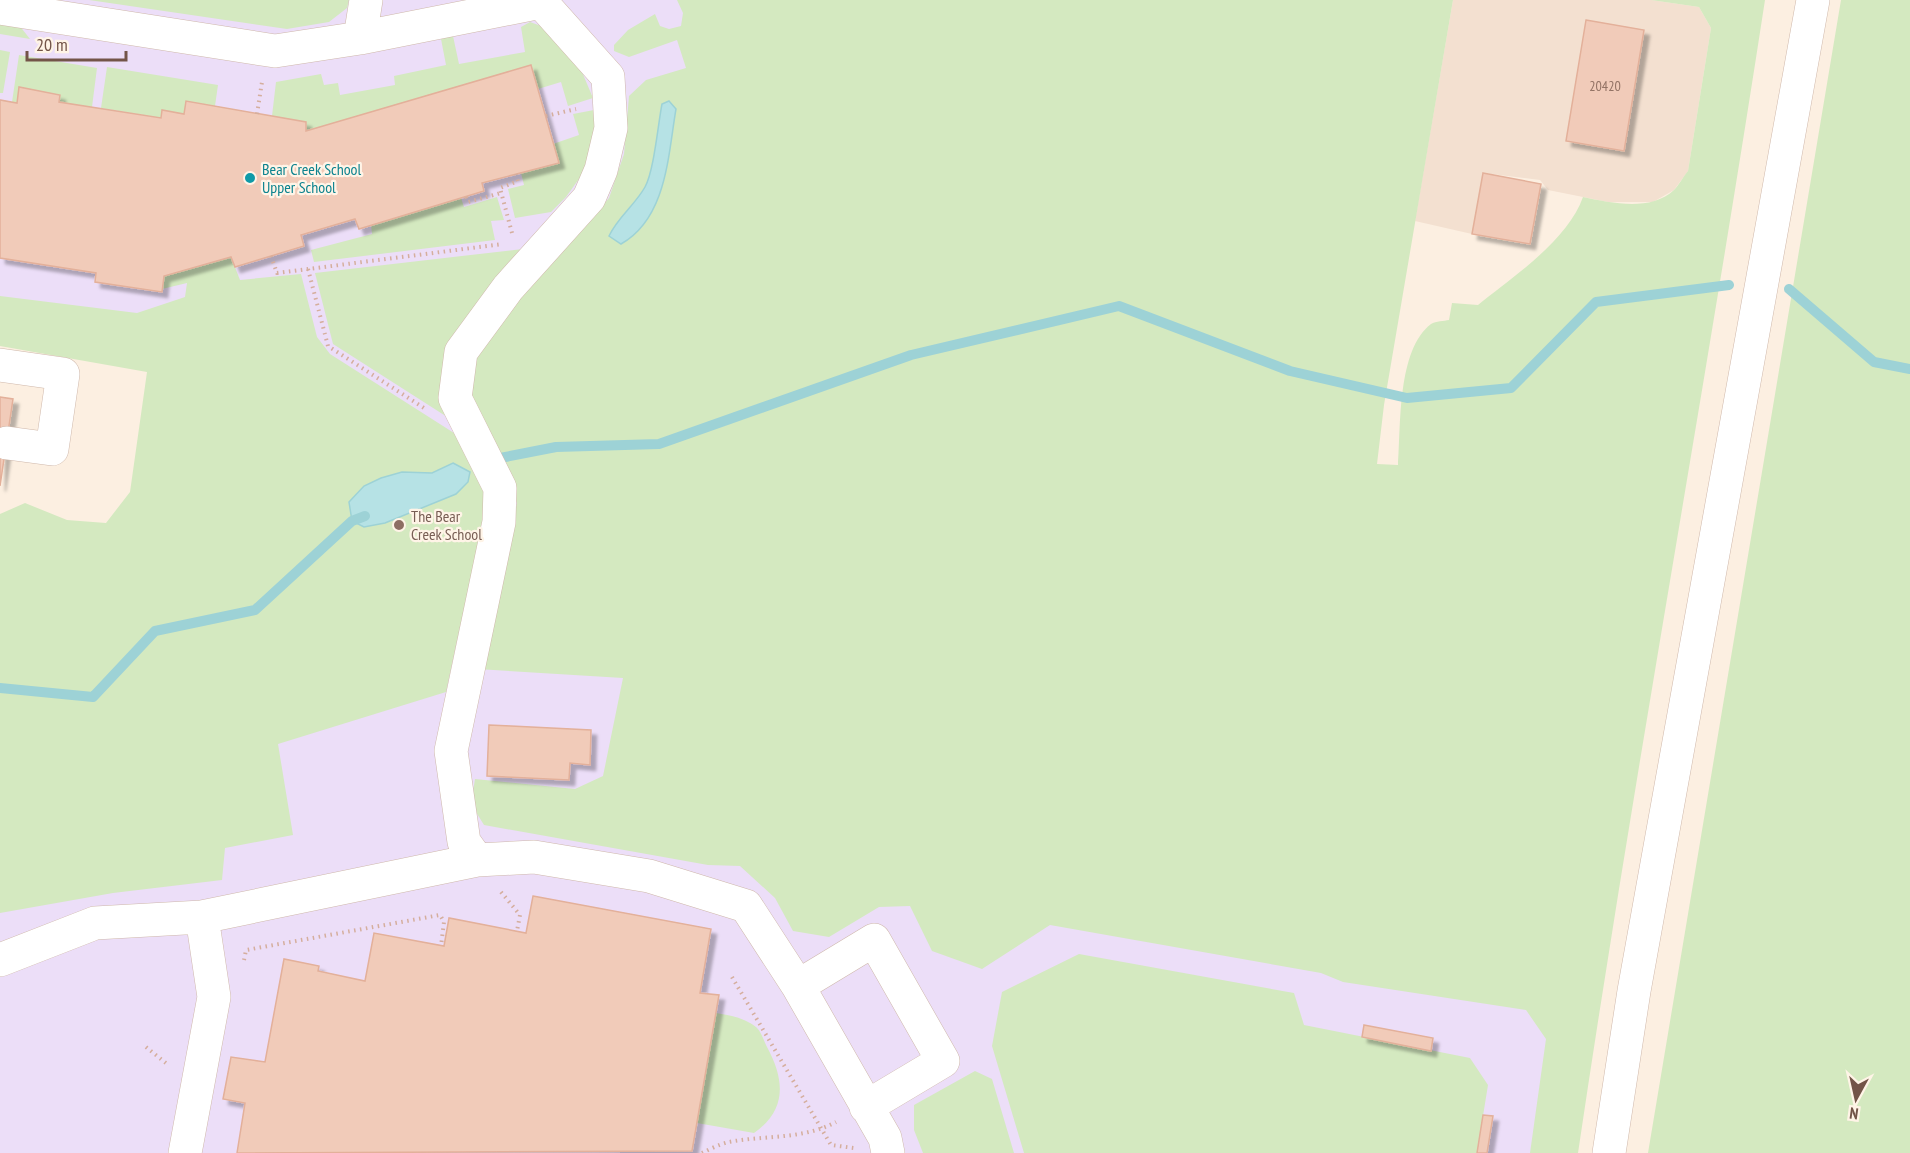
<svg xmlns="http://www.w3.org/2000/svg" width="1910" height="1153" font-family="'PT Sans Narrow',sans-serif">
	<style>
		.residential { fill: #f3e0d0 }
		.education { fill: #ecdef8 }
		.green { fill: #d4e9c0 }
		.water { fill: #b6e2e5; stroke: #9dd2d6; stroke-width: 1.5 }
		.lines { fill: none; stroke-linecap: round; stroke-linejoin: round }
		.stream { stroke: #9dd2d6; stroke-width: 10 }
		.building { fill: #f1cbb9; stroke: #e3b09a; stroke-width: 1.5; filter: url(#shadow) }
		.minor-casing { stroke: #cfb8ab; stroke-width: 34 }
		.path { stroke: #d5ae9d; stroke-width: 4; stroke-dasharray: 1.5 4.5; stroke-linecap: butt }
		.minor { stroke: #fff; stroke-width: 33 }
		.culture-dot { fill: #0f9aa8; stroke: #fff4e7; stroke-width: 2 }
		.education-dot { fill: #8d6e63; stroke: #fff4e7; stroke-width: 2 }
		.labels { text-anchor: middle; stroke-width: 4.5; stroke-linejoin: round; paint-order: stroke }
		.number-label { font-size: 14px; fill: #927264 }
		.culture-label { font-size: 16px; fill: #0d838f; stroke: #fff4e7; text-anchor: start }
		.education-label { font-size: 16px; fill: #785e54; stroke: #fff4e7; text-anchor: start }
	</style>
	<defs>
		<filter id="shadow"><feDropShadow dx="5.5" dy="5.5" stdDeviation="1.5" flood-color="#0004"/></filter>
	</defs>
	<rect width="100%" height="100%" fill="#fcefe1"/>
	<!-- residential -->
	<path class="residential" d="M1453 0H1651L1699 7 1711 28 1688 171 1674 190 1653 202H1608L1548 190 1540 180 1483 173 1472 234 1415 221Z"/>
	<!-- education -->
	<path class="education" d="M0 0H746L1603 983 1575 1153H0V697L115 716 173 353 0 325Z"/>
	<!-- green -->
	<path class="green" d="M89 0H349L347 8 329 22 287 29Z
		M677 0H1453L1384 405 1377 464 1398 465C1401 426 1397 350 1431 324 1436 321 1444 321 1449 320L1452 303 1478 305C1514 276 1568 240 1583 197 1612 203 1650 212 1674 190 1679 185 1683 177 1688 171L1711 28 1699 7 1651 0H1765C1706 385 1635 768 1578 1153H1530L1546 1039 1526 1010 1343 982 1321 973 1050 925 982 969 932 951 910 906 879 907 829 937 793 931 775 898 740 866 708 865 484 825 471 804 475 779 575 789 603 776 623 678 477 669 517 503 483 437 466 383 473 356 520 297 609 198 624 154 629 96 646 80 686 68 677 40 629 57 614 51V45L628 30 655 14 660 26 669 29 681 26 683 13Z
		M1841 0H1910V1153H1648Z
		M0 22 19 25 30 39 0 34Z
		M530 22 541 26 582 72 593 98 568 106 561 82 538 89 306 131V122L272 116 276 82 321 74 324 85 338 83 340 95 395 85 394 76 446 65 441 39 453 36 459 64 525 52 521 27Z
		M0 50 10 52 3 93H0Z
		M19 55 97 68 92 107 59 102V95L20 87 17 103 12 102Z
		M107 67 218 85 215 106 186 101 184 114 162 111 161 118 101 108Z
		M594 110 596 133 589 165 566 197 551 212 515 218 508 189 524 185 521 173 559 163 553 144 579 135 573 114Z
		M497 197 504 220 491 221 495 240 314 262 311 250 372 234 371 225 461 198 464 207Z
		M531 248 460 330 455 422 333 344 315 273Z
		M231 257 240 280 301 274 317 337 330 354 465 440 488 498 446 692 278 744 293 835 225 848 222 880 113 893 0 913V514L25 503 67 520 106 523 130 492 147 372 0 346V296L137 313 185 297 187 283 162 289 164 276Z
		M1079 954 1294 993 1304 1025 1470 1058 1488 1085 1477 1153H1024L992 1046 1002 992Z
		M716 1013C729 1015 745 1018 756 1027 761 1031 764 1041 767 1047 785 1080 787 1110 754 1133L697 1123Z
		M975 1071 992 1079 1014 1153H923L914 1130V1105Z"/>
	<!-- water -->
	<path class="water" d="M669 101 676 109C668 155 667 218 621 244L609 236C618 217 635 205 645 187 654 171 658 124 662 104Z
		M453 463 470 472 468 482 456 494 385 523 364 527 352 521 349 502 364 486 381 478 402 472 432 473Z"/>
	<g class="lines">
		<!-- stream -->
		<path class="stream" d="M1789 289 1874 362 1910 369
			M495 459 556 447 659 444 911 355 1119 306 1290 371 1407 398 1511 388 1596 302 1729 285
			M0 688 93 697 155 631 255 610 352 521 365 516"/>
	</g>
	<!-- building -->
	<path class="building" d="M1586 20 1644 30 1624 151 1566 141Z
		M531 65 559 163 482 183 484 191 359 229 355 219 301 235 304 246 235 267 231 257 164 276 162 292 95 282 96 273 0 258V100L17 103 19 87 60 95 59 102 161 118 162 110 184 114 186 101 306 122V131Z
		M1483 173 1541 184 1530 244 1472 234Z
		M0 397 13 399 0 486Z
		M489 725 591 730 590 765 570 763 569 780 487 776Z
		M533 896 711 929 700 993 719 995 692 1151 237 1153 245 1103 223 1099 231 1057 265 1062 284 959 319 966 318 971 365 981 374 933 444 946 449 918 526 933Z
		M1364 1025 1433 1038 1431 1051 1362 1037Z
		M1483 1115 1493 1116 1487 1153H1477Z"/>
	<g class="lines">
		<defs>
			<path id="minor" d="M0 8 275 51 360 38 541 2 608 77 611 128 601 170 589 198 508 288 461 352 455 398 500 488 499 522 451 751 464 842 477 860
				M360 38 366 0
				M0 365 63 374 52 449 7 443
				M0 960 95 923 202 917 477 860 534 857 649 876 746 906 798 986
				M866 1107 943 1061 874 940 798 986 885 1138 888 1153
				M185 1153 214 997 202 917
				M1609 1153 1634 991 1813 0"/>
		</defs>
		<!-- minor casing -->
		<use href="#minor" class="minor-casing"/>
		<!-- path -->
		<path class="path" d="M257 114 262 82
			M546 116 576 109
			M466 197 468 202 501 193
			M512 233 500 188 518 181 516 174
			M271 256 277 273 503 244
			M308 269 328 346 424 408
			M501 892 520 915 517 931
			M244 960 246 950 440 915 444 922 441 946
			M732 977 831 1145 854 1148
			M146 1047 167 1064
			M702 1153C710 1149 720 1144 729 1142 765 1135 802 1140 836 1122"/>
		<!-- minor -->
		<use href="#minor" class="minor"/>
	</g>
	<!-- markers -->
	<circle class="culture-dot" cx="250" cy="178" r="6"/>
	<circle class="education-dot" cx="399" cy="525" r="6"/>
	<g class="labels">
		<!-- number labels -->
		<g class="number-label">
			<text x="1605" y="91">20420</text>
		</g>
		<!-- culture labels -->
		<g class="culture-label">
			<text x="262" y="175">Bear Creek School<tspan x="262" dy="18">Upper School</tspan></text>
		</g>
		<!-- education labels -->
		<g class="education-label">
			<text x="411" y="522">The Bear<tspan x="411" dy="18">Creek School</tspan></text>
		</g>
	</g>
	<!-- north arrow -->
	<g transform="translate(1856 1099) rotate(188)" stroke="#fff4e7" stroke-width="4.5" paint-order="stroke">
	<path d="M0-4.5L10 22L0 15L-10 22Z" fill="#735448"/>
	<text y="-9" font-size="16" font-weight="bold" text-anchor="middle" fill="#735448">N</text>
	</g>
	<!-- scale -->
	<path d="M27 51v9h99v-9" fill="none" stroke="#735448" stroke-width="3"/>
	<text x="36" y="51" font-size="18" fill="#735448" stroke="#fff4e7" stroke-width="4.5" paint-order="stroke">20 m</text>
</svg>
